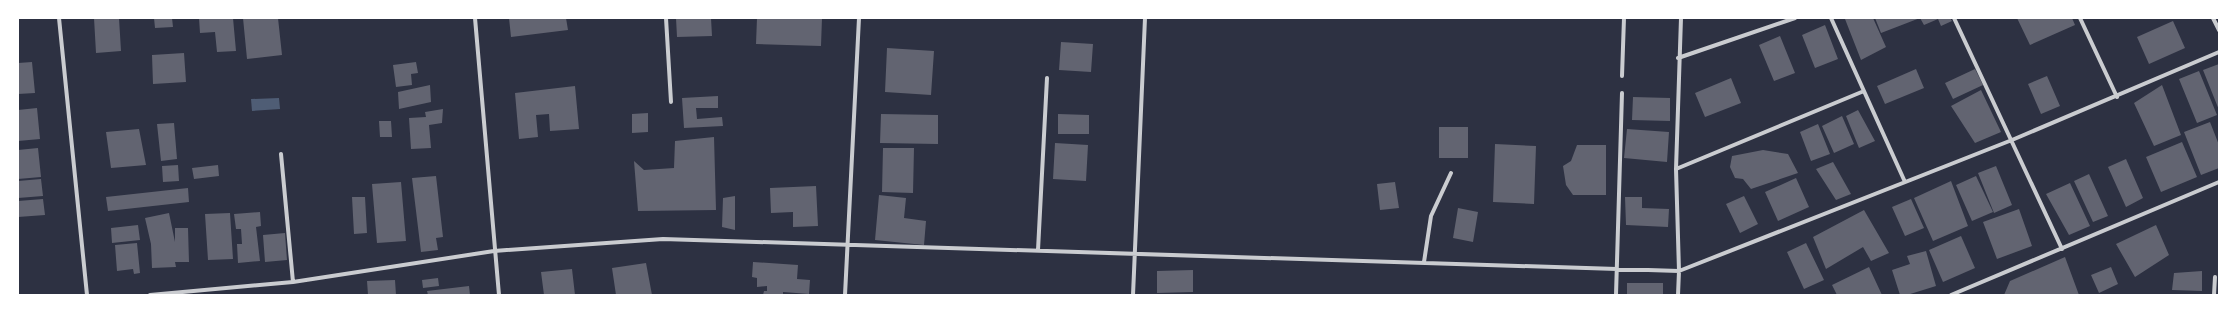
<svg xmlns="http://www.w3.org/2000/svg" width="2237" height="313" font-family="'DejaVu Sans',sans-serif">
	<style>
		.water { fill: #4f5d75 }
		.building { fill: #626471 }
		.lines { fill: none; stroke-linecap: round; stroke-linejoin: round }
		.minor { stroke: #caccd0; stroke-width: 4 }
	</style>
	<rect width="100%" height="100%" fill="#2d3142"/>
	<!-- water -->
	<path class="water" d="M279 98 280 109 252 111 251 99Z"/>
	<!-- building -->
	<path class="building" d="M94 18H119L121 51 96 53Z
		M154 18H172L173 27 155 28Z
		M199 18H233L236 51 217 52 215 32 200 33Z
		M243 18H278L282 55 247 59Z
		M509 18H566L568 30 511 37Z
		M676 18H711L712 36 677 37Z
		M757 18H822L821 46 756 44Z
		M1873 18 1886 47 1861 60 1845 19Z
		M1875 18H1920L1881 33Z
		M1920 18H1950L1952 21 1941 26 1938 19 1924 25Z
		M2017 18H2072L2075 25 2030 45Z
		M2173 21 2185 48 2149 64 2137 37Z
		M1825 25 1838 59 1815 68 1802 35Z
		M1780 36 1795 73 1774 81 1759 45Z
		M1061 42 1093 44 1091 72 1059 70Z
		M887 48 934 51 931 95 885 92Z
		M184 53 186 82 153 84 152 55Z
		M32 62 35 93 18 94V63Z
		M416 62 418 73 411 74 412 85 396 87 393 65Z
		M2219 64V110L2203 70Z
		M1916 69 1924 88 1885 104 1877 86Z
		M1975 69 1983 85 1953 99 1945 83Z
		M2199 71 2217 115 2197 123 2179 79Z
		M2047 76 2060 106 2041 114 2028 84Z
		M1731 78 1741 103 1705 117 1695 93Z
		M430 85 431 102 399 109 398 92Z
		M2162 85 2181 135 2154 146 2134 103Z
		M575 86 579 129 550 131 549 114 536 115 538 137 519 139 515 93Z
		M1981 90 2001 132 1975 143 1951 106Z
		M718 96V108H696L697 119 722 117 723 126 684 128 682 98Z
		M1633 97 1670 98V121L1632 120Z
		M37 108 40 139 18 141V110Z
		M443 109 442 123 429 125 431 148 411 149 409 118 426 117 425 112Z
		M1858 110 1875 141 1859 148 1846 116Z
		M648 113V132L632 133V114Z
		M881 114 938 115V144L880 143Z
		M1058 114 1089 115V134H1058Z
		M1842 116 1854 144 1834 153 1822 126Z
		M379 121H391L392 137H380Z
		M2210 122 2219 145V168L2201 175 2184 132Z
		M174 123 177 159 161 161 157 124Z
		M1818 124 1830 154 1811 161 1800 132Z
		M1439 127H1468V158H1439Z
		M139 129 146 165 111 168 106 132Z
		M1627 129 1669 132 1667 162 1624 158Z
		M714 137 716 210 638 211 634 161 644 170 674 168 675 141Z
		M2182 142 2197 177 2161 192 2146 157Z
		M1055 143 1088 145 1086 181 1053 179Z
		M1495 144 1536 146 1534 204 1493 202Z
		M1577 145H1606V195H1573L1566 185 1563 166 1571 161Z
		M38 148 41 177 18 179V150Z
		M883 148H914L913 193 882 192Z
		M1763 150 1788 154 1798 173 1751 189 1743 179 1735 178 1730 167 1732 156Z
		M2126 159 2143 198 2126 207 2108 167Z
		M1833 162 1851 194 1836 200 1816 169Z
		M178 165 179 181 163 182 162 166Z
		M218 165 219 176 194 179 192 168Z
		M1996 166 2012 205 1994 213 1978 173Z
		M2089 174 2108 216 2093 222 2074 181Z
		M436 176 443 237 436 238 438 250 421 252 412 178Z
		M1976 176 1993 212 1972 221 1956 185Z
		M1796 178 1809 207 1778 221 1765 192Z
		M41 179 43 196 18 198V181Z
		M1951 181 1968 226 1933 241 1914 198Z
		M401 182 406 241 377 243 372 184Z
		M1395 182 1399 208 1380 210 1377 184Z
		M2070 183 2090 226 2069 235 2046 194Z
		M816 186 818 226 793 227V212L771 213 770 188Z
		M188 188 189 202 108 211 106 197Z
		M879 195 906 198 904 218 926 221 924 245 875 240Z
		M735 196V230L722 227 723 198Z
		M1744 196 1758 224 1740 233 1726 204Z
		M352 197H365L367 233 354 234Z
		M1625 197H1642V208L1669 209 1668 227 1626 225Z
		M43 199 45 215 18 217V201Z
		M1911 199 1924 228 1905 236 1892 207Z
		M1458 208 1478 212 1473 242 1453 238Z
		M2019 209 2032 246 1997 259 1983 222Z
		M1864 210 1889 253 1871 261 1863 247 1826 269 1813 237Z
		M260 212 261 226 256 227 260 261 238 263 237 244H242L241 229H236L234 214Z
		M169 213 175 242V228H188L189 262H175L176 267 152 268 151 244 145 218Z
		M230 213 233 259 208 260 205 214Z
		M138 225 140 240 112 243 111 228Z
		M2156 225 2169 255 2135 277 2116 244Z
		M285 233 287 260 265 262 263 235Z
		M1961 236 1975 268 1943 282 1929 250Z
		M137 243 140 273 134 274 133 269 117 271 115 245Z
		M1806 243 1824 280 1804 289 1787 252Z
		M1926 251 1936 286 1907 295H1900L1892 270 1910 264 1907 256Z
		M2065 257 2079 295H2004L2010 281Z
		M753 262 798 265 797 279 810 280 809 294 783 292V295H763L764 291H767V286L757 287V278L752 277Z
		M646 263 652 295H616L612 268Z
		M1869 267 1882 295H1837L1832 285Z
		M2111 267 2118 284 2099 293 2091 275Z
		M572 269 575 295H544L541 272Z
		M1193 270V292L1157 293V271Z
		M2202 271V291L2172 290 2174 273Z
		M438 278 439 286 423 288 422 280Z
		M395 280 396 295H368L367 281Z
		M1627 283H1663V295H1627Z
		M469 286 470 295H428L427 291Z"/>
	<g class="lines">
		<!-- minor -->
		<path class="minor" d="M59 18 87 295
			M475 18 499 295
			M666 18 671 102
			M1831 18 1905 182
			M1954 18 2062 249
			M2080 18 2117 97
			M2213 18 2219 30
			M1678 58 1795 18
			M1622 76 1624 18
			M281 154 293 282
			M1676 169 1864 91
			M1038 250 1047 78
			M1424 262 1431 216 1451 173
			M150 295 293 282 494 251 663 239 1679 271 2012 140 2219 52
			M845 295 859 18
			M1133 295 1145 18
			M1616 295 1622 93
			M1678 295 1679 271 1676 169 1681 18
			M1951 295 2219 182
			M2214 295 2215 277"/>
	</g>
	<!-- border -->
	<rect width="2237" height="313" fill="none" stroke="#ffffff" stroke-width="38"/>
</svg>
